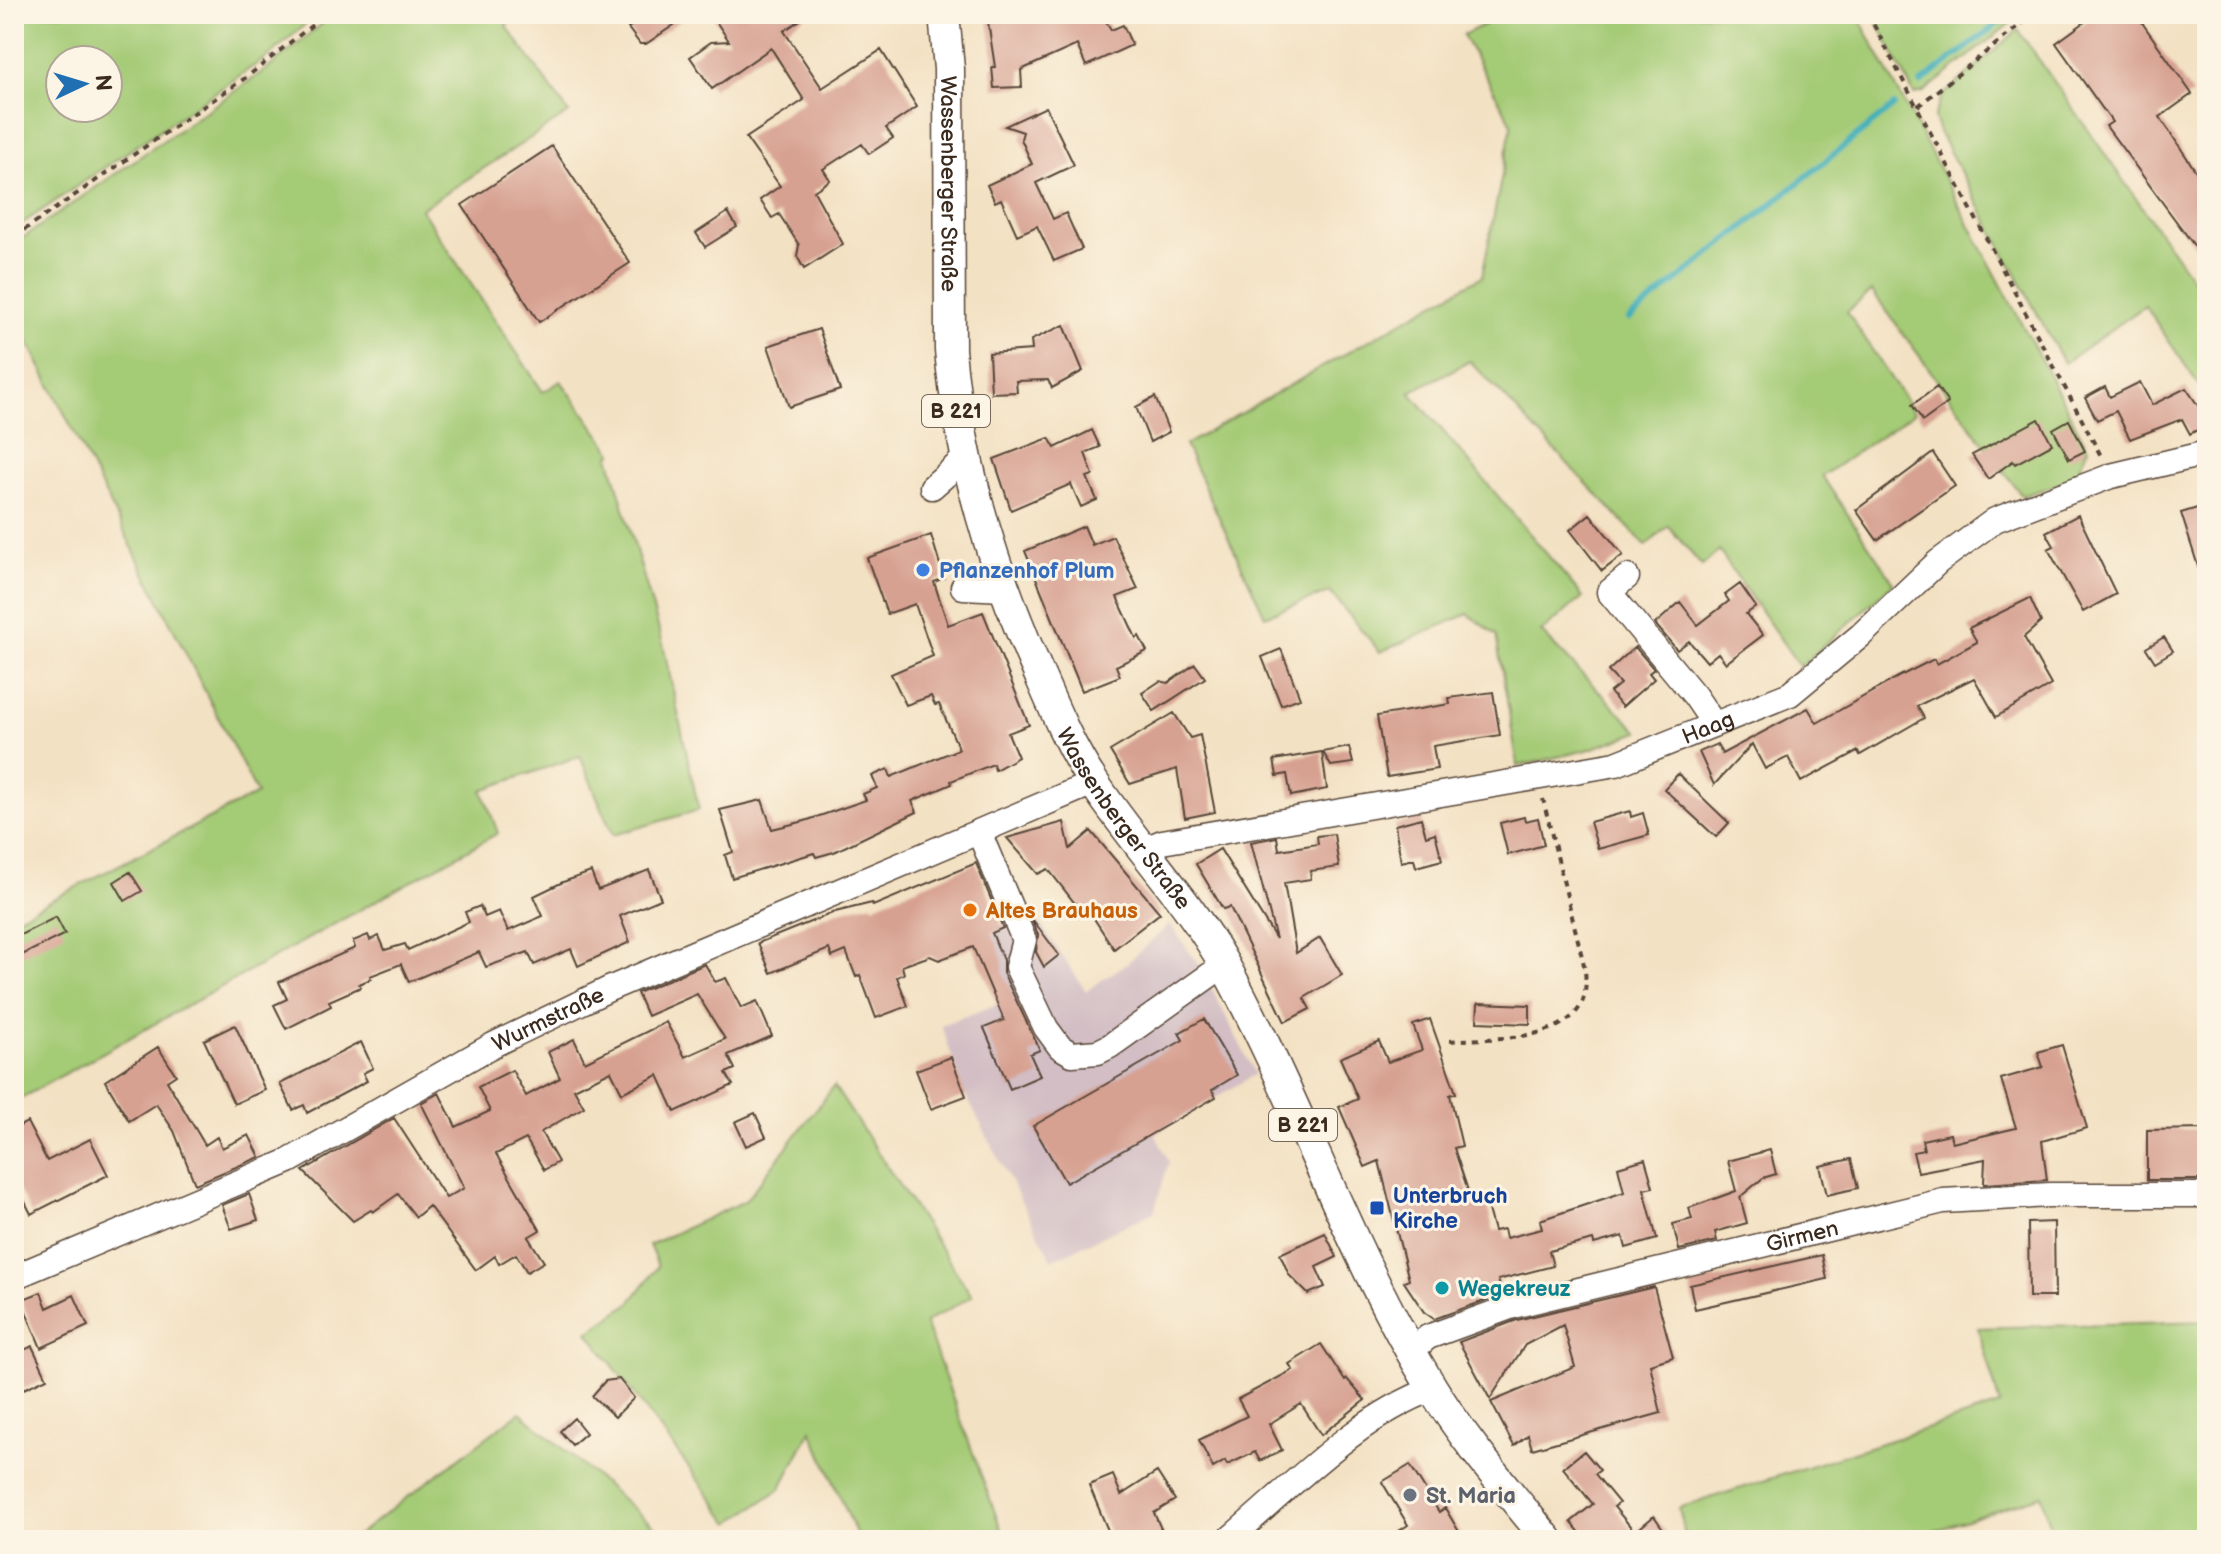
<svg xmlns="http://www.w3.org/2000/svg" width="2221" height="1554" font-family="'Balsamiq Sans',sans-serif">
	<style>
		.industrial { fill: #d2bec4 }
		.green { fill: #a4cb76; stroke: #707a4a; stroke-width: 2; fill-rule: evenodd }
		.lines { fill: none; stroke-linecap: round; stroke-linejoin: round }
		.stream { stroke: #3cadb8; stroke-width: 6 }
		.building { fill: #d7a192 }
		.minor-casing { stroke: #574537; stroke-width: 27 }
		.major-casing { stroke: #574537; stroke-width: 33 }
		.path { stroke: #574537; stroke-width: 4; stroke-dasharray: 6 6; stroke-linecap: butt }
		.minor { stroke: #fff; stroke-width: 24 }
		.major { stroke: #fff; stroke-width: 30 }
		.shop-dot { fill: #3f7fe0; stroke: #fcf5e5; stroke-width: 3 }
		.food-dot { fill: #e8710a; stroke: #fcf5e5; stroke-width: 3 }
		.transit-dot { fill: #1a4fb4; stroke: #fcf5e5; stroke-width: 3 }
		.culture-dot { fill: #0f9aa8; stroke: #fcf5e5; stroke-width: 3 }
		.worship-dot { fill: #6b7280; stroke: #fcf5e5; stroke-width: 3 }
		.labels { text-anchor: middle; stroke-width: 6; stroke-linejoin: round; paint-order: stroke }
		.shield { fill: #fcf5e5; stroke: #75675a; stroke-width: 2 }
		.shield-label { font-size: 20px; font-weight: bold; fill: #3b2a1e }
		.street-label { font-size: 22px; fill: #3b2a1e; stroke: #fcf5e5 }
		.shop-label { font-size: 22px; font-weight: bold; fill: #366cbe; stroke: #fcf5e5; text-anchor: start }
		.food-label { font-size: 22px; font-weight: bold; fill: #c56008; stroke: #fcf5e5; text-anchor: start }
		.transit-label { font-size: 22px; font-weight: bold; fill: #164399; stroke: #fcf5e5; text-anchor: start }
		.culture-label { font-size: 22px; font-weight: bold; fill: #0d838f; stroke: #fcf5e5; text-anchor: start }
		.worship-label { font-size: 22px; font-weight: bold; fill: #5b616d; stroke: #fcf5e5; text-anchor: start }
	</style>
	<rect width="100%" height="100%" fill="#fcf5e5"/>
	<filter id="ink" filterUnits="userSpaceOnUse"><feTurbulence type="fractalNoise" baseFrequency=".0125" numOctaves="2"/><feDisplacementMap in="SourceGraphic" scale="16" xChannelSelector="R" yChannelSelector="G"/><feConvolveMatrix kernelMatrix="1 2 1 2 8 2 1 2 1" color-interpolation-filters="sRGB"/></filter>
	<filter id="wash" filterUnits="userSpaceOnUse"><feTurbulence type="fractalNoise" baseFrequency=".006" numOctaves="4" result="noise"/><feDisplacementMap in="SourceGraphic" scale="32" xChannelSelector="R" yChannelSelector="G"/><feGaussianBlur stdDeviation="1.8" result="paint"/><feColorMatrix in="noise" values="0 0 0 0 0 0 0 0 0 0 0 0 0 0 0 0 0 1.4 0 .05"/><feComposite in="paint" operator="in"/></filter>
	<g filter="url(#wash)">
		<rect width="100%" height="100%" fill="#f3e1c3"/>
		<!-- industrial -->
		<path class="industrial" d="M1032 911 1086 991 1127 963 1170 924 1204 973 1255 1074 1155 1134 1169 1161 1154 1212 1052 1260 966 1096 941 1025 998 1004 974 942 996 932 995 928Z"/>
		<!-- green -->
		<path class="green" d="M14 14H317L270 55 14 229ZM108 60V108H60V60Z
			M334 14H519L506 25 569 113 421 209 543 392 561 381 613 453 609 456 663 644 699 810 613 835 580 756 482 790 498 833 14 1102V919L257 794 14 314V244L271 66Z
			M1505 14H1857L2088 448 2074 479 2022 496 1872 291 1847 312 1914 413 1822 476 1894 583 1800 667 1719 551 1702 566 1668 526 1646 546 1470 361 1410 392 1583 597 1541 632 1639 732 1587 750 1518 766 1496 635 1468 614 1380 652 1330 592 1265 616 1185 445 1482 276 1512 124 1463 35Z
			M1873 14H2022L1924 92 1914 94Z
			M2018 30 2207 300V397L2145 306 2064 363 1939 132 1934 118 1942 96Z
			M834 1086 972 1296 925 1323 1005 1540H859L811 1430 780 1489 730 1523 588 1332 630 1303 658 1266 649 1245 745 1201Z
			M2207 1321V1540H2054L2042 1495 1907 1540H1686L1679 1508 2000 1405 1978 1328Z
			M520 1412 670 1540H657L643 1533 637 1540H351Z"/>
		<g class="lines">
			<!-- stream -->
			<path class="stream" d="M1921 83 2010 14
				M1629 319 1894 106"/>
		</g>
		<g id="blocks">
			<!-- building -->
			<path class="building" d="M649 14H690L646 44H640L628 28Z
				M711 14H809L784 31 822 88 881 50 917 107 886 128 893 138 869 154 862 144 823 169 830 180 814 191 843 244 804 269 797 256 799 245 779 214 772 218 760 200 780 186 746 138 804 100 771 48 712 89 690 57 711 42 729 41Z
				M1102 14 1111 30 1123 25 1132 45 1086 66 1077 45 1021 70 1022 87 994 88 992 67H995L987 15Z
				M2096 14H2136L2192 94 2160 117 2207 188V263L2106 126 2112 122 2056 43Z
				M1046 107 1074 165 1036 183 1053 219 1066 213 1082 249 1054 261 1037 226 1017 235 1001 199 995 202 987 185 1032 164 1021 139 1023 132 1005 126Z
				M552 146 630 263 539 322 462 205Z
				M728 212 737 227 705 247 696 233Z
				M1064 325 1083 371 1052 388 1048 380 1016 381 1017 392 991 393 989 353 1032 350 1031 340Z
				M819 329 840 390 789 407 768 346Z
				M2140 382 2152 405 2186 388 2199 407 2207 403V425L2190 434 2182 419 2130 439 2116 411 2097 420 2085 398 2105 387 2110 397Z
				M1937 387 1948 403 1923 421 1912 405Z
				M1155 397 1169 432 1150 442 1136 407Z
				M2039 419 2052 444 2015 464 2013 461 1988 479 1972 455Z
				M2069 420 2085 451 2069 459 2053 429Z
				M1092 430 1100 447 1085 453 1093 475 1087 477 1097 500 1081 507 1071 484 1011 510 994 459 1049 438 1055 448Z
				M1933 453 1955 486 1877 540 1856 510Z
				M2207 505V582H2203L2181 513Z
				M1590 514 1623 555 1602 571 1570 530Z
				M2078 515 2116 594 2083 612 2048 549 2054 546 2046 532Z
				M1084 526 1092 545 1113 536 1138 589 1117 597 1136 638 1139 636 1147 651 1116 666 1120 676 1082 691 1025 551Z
				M931 535 944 578 934 582 948 625 983 612 1029 725 1008 733 1018 757 995 770 993 764 951 781 952 784 912 801 917 812 834 852 816 857 814 853 732 878 725 855 733 852 720 810 762 800 772 829 805 821 866 800 863 794 877 788 872 776 888 769 891 777 959 749 939 704 935 705 931 696 906 705 891 674 933 656 915 604 887 614 867 558Z
				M1740 584 1756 607 1746 614 1763 635 1726 663 1718 653 1707 662 1689 641 1677 650 1655 624 1680 602 1698 625 1729 601 1725 595Z
				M2030 598 2041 622 2024 637 2051 685 1996 717 1974 678 1917 706 1924 718 1860 755 1858 751 1801 782 1788 757 1765 769 1752 744 1714 785 1699 752 1717 744 1722 754 1808 708 1817 723 1900 676 1934 659 1937 664 1977 642 1969 628Z
				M2164 637 2173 651 2155 662 2146 648Z
				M1635 647 1654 669 1649 673 1654 679 1622 707 1610 692 1620 684 1608 671Z
				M1281 649 1300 698 1281 705 1262 657Z
				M1195 664 1205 678 1154 711 1142 693 1160 681 1168 683Z
				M1493 692 1500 735 1433 746 1437 769 1387 777 1377 716 1450 704 1449 698Z
				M1174 713 1190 738 1200 735 1215 812 1185 818 1177 769 1130 784 1110 751Z
				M1349 747 1353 763 1331 766 1323 752Z
				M1322 752 1327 789 1291 796 1287 774 1277 776 1274 760Z
				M1678 774 1729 823 1716 837 1664 789Z
				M1630 811 1631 817 1643 813 1649 835 1598 849 1590 822Z
				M1524 817 1525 821 1538 818 1544 845 1508 855 1500 823Z
				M1421 818 1426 836 1435 833 1442 860 1416 867 1414 859 1401 862 1395 825Z
				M1064 822 1070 849 1091 831 1160 913 1114 949 1089 911 1084 915 1048 869 1038 874 1007 838Z
				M1334 834 1339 867 1310 871 1311 879 1284 883 1296 953 1320 938 1342 975 1304 998 1310 1009 1285 1022 1230 907 1223 909 1196 864 1220 849 1276 939 1251 842 1277 837 1279 850 1318 844 1317 836Z
				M976 863 1003 928 992 933 1003 960V973L1040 1050 1030 1054 1040 1076 1010 1089 984 1028 1004 1020 973 947 939 960 930 956 902 966 904 974 897 977 908 1006 876 1018 860 975 856 977 846 951 832 957 829 949 771 973 758 943 835 912 872 903 873 906Z
				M649 870 661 899 620 916 630 942 578 966 571 949 534 965 528 952 486 967 479 952 409 982 401 964 370 976 371 979 359 984 361 987 329 1001 331 1006 286 1029 274 1005 287 999 279 982 355 948 353 941 368 935 370 940 379 936 385 950 405 944 408 950 469 922 465 912 480 906 485 917 499 911 508 931 543 916 534 896 563 882 591 872 598 890Z
				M130 872 142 891 125 901 114 882Z
				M1030 916 1059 955 1044 967 1036 952 1038 935Z
				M56 917 65 934 14 959V938Z
				M705 964 715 982 726 978 741 1008 757 1001 772 1036 728 1055 735 1069 726 1073 733 1085 675 1112 658 1075 622 1093 611 1071 574 1089 584 1107 541 1132 558 1162 544 1170 526 1139 496 1154 540 1230 528 1237 544 1262 527 1272 516 1254 499 1264 495 1256 476 1270 429 1206 416 1217 398 1194 373 1212 371 1210 353 1221 303 1171 394 1118 446 1198 464 1188 421 1103 439 1093 456 1127 490 1111 478 1087 512 1070 526 1096 560 1078 548 1052 574 1039 585 1062 666 1022 685 1057 725 1039 697 994 647 1016 637 993Z
				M1478 1003 1530 1005V1024L1477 1022Z
				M1204 1019 1237 1075 1212 1090 1216 1097 1066 1183 1033 1126 1183 1040 1179 1033Z
				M1430 1019 1456 1093 1450 1095 1462 1146 1454 1148 1472 1203 1485 1199 1494 1231 1504 1229 1506 1238 1542 1229 1540 1220 1624 1192 1618 1167 1645 1159 1653 1187 1644 1189 1657 1239 1626 1248 1623 1236 1594 1244 1593 1240 1549 1251 1553 1266 1498 1280 1503 1294 1434 1319 1424 1312 1404 1282 1409 1280 1379 1161 1365 1167 1339 1107 1358 1099 1340 1058 1379 1041 1388 1062 1422 1050 1413 1025Z
				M235 1025 265 1090 234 1104 204 1040Z
				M361 1042 373 1068 363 1073 367 1081 307 1113 304 1105 293 1110 280 1084Z
				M2062 1045 2087 1128 2042 1141 2047 1180 1984 1184 1985 1159 1918 1172 1913 1152 1924 1150 1922 1140 1950 1134 1952 1143 2016 1128 2001 1079 2043 1067 2038 1052Z
				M158 1047 176 1075 167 1081 205 1145 217 1137 222 1148 249 1135 260 1157 195 1184 174 1131 156 1104 129 1121 105 1081Z
				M951 1057 966 1096 931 1109 916 1070Z
				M755 1113 766 1137 746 1146 735 1122Z
				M27 1122 47 1161 90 1139 108 1175 31 1214 14 1180V1129Z
				M2207 1129 2204 1180H2147V1130Z
				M1770 1150 1776 1174 1763 1178 1740 1197 1747 1223 1715 1232 1717 1241 1679 1250 1673 1224 1692 1219 1689 1208 1736 1191 1728 1161Z
				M1851 1159 1858 1188 1827 1195 1820 1166Z
				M249 1194 258 1220 231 1229 222 1205Z
				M2054 1222 2055 1297H2029L2028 1223Z
				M1325 1233 1337 1257 1316 1267 1325 1287 1308 1294 1289 1275 1280 1254Z
				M1822 1255 1827 1279 1695 1309 1690 1285Z
				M1654 1287 1673 1357 1650 1364 1661 1413 1532 1449 1528 1435 1514 1446 1491 1402 1575 1367 1563 1325 1525 1345 1490 1399 1459 1342 1517 1320Z
				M41 1292 47 1308 74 1295 88 1326 41 1348 21 1300Z
				M1321 1344 1345 1381 1347 1379 1365 1400 1321 1435 1301 1404 1269 1424 1282 1450 1260 1461 1255 1452 1227 1465 1225 1461 1213 1468 1199 1440 1247 1416 1238 1399 1293 1370 1289 1364Z
				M32 1346 47 1378 24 1389 19 1378 14 1380V1355Z
				M619 1379 634 1398 615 1417 592 1396 605 1381Z
				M574 1418 586 1433 572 1445 560 1431Z
				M1584 1451 1600 1470 1595 1474 1619 1503 1614 1507 1635 1532 1654 1516 1671 1540H1586L1571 1522 1593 1504 1563 1468Z
				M1410 1465 1439 1512 1445 1508 1464 1540H1385L1408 1525 1382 1482Z
				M1157 1472 1175 1500 1154 1513 1166 1540H1112L1089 1485 1113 1475 1121 1495Z"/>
		</g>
	</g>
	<g filter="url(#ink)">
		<use href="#blocks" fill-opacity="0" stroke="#574537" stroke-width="2"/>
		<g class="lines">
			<defs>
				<g id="minor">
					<path d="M932 487 964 459"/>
					<path d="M1627 577 1609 592 1695 696 1714 724"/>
					<path d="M963 587 1004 589"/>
					<path d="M979 832 1024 940 1017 967 1046 1028 1060 1047 1072 1054 1098 1052 1110 1046 1224 965"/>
					<path id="s1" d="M1143 850 1162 842 1616 764 1790 694 1860 636 1938 562 1995 520 2111 476 2207 453"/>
					<path id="s2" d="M14 1277 289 1161 493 1045 609 989 1093 783"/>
					<path id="s3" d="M1411 1351 1428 1337 1513 1306 1943 1201 2050 1195H2207"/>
					<path d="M1228 1540C1289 1489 1358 1416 1433 1389"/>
				</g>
				<g id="major">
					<path id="s4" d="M944 14 949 69 950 350C960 463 993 570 1039 674 1055 711 1071 749 1094 783 1135 845 1188 899 1224 964 1300 1103 1350 1255 1433 1389 1466 1443 1509 1492 1548 1540"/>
				</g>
			</defs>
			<!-- minor casing -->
			<use href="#minor" class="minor-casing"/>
			<!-- major casing -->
			<use href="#major" class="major-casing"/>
			<!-- path -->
			<path class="path" d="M1868 14 2101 456
				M1918 106 2034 14
				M14 237 248 76 326 14
				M1450 1041C1487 1037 1552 1043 1577 1011 1587 999 1586 983 1585 969L1543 799"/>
			<!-- minor -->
			<use href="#minor" class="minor"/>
			<!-- major -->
			<use href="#major" class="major"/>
		</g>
	</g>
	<!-- markers -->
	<circle class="shop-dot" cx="923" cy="570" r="8"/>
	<circle class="food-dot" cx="970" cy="910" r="8"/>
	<rect class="transit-dot" x="1369" y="1200" width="16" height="16" rx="4"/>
	<circle class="culture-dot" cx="1442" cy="1288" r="8"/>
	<circle class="worship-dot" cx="1410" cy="1495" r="8"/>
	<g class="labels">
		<!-- shield labels -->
		<g class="shield">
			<rect x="922" y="395" width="68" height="32" rx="6"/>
			<rect x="1269" y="1109" width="68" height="32" rx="6"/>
		</g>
		<g class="shield-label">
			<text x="956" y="418">B 221</text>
			<text x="1303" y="1132">B 221</text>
		</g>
		<!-- street labels -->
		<g class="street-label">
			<text dy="8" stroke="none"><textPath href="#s4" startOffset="170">Wassenberger Straße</textPath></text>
			<text dy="8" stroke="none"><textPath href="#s1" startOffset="580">Haag</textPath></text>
			<text dy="8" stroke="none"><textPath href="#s4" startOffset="842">Wassenberger Straße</textPath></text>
			<text dy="8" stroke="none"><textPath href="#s2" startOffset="594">Wurmstraße</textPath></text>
			<text dy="8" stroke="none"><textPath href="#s3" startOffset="410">Girmen</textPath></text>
		</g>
		<!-- shop labels -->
		<g class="shop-label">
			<text x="939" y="578">Pflanzenhof Plum</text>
		</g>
		<!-- food labels -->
		<g class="food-label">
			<text x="986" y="918">Altes Brauhaus</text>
		</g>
		<!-- transit labels -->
		<g class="transit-label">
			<text x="1393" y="1203">Unterbruch<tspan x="1393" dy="25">Kirche</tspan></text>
		</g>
		<!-- culture labels -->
		<g class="culture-label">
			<text x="1458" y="1296">Wegekreuz</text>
		</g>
		<!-- worship labels -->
		<g class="worship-label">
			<text x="1426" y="1503">St. Maria</text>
		</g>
	</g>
	<!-- margin -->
	<rect width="2221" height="1554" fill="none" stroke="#fcf5e5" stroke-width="48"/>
	<!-- north arrow -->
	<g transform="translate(84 84) rotate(86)"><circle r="38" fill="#fcf5e5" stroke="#afa495" stroke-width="2"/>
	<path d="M0-6L14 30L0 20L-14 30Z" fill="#1f6fb2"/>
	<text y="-12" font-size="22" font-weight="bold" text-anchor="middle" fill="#3b2a1e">N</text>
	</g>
</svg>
